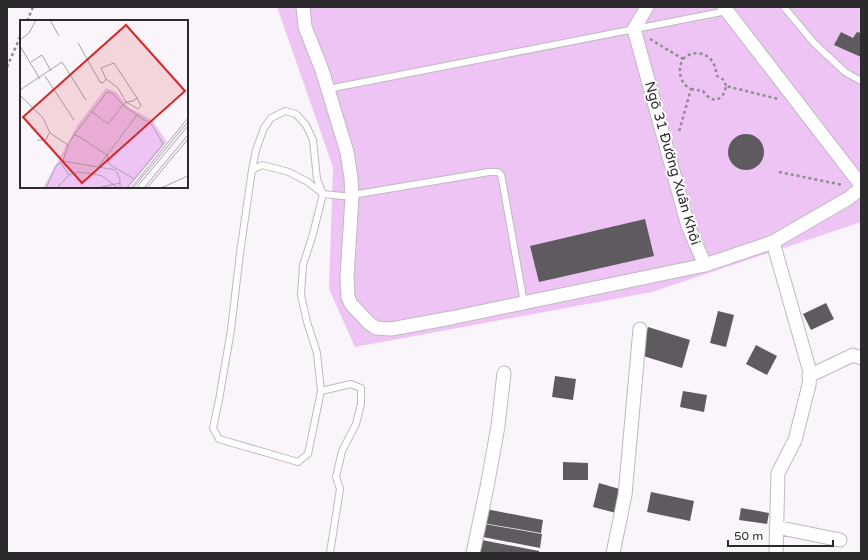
<svg xmlns="http://www.w3.org/2000/svg" width="868" height="560" font-family="'Varela Round',sans-serif">
	<style>
		.green { fill: #edc4f4 }
		.building { fill: #5f5a60 }
		.lines { fill: none; stroke-linecap: round; stroke-linejoin: round }
		.service-casing { stroke: #bfb9c0; stroke-width: 8 }
		.minor-casing { stroke: #bfb9c0; stroke-width: 15 }
		.path { stroke: #908c91; stroke-width: 2.5; stroke-dasharray: 3 3; stroke-linecap: butt }
		.service { stroke: #fff; stroke-width: 6 }
		.minor { stroke: #fff; stroke-width: 13 }
		.labels { text-anchor: middle; stroke-width: 4; stroke-linejoin: round; paint-order: stroke }
		.street-label { font-size: 14px; fill: #2c2a2d; stroke: #fff }
		.inset-road { fill: none; stroke: #a8a3a9; stroke-width: 1 }
		.view { fill: #d62828; fill-opacity: 0.15; stroke: #d62828; stroke-width: 2 }
		.inset-edge { fill: none; stroke: #2c2a2d; stroke-width: 2 }
	</style>
	<rect width="100%" height="100%" fill="#faf4fb"/>
	<!-- green -->
	<path class="green" d="M277 7H861V222L652 292 355 347 329 289 333 167Z"/>
	<!-- building -->
	<path class="building" d="M841 32 853 38 857 32 861 33V57L834 45Z
		M728 152a18 18 0 1 1 36 0a18 18 0 1 1-36 0Z
		M645 219 654 256 539 282 530 246Z
		M826 303 834 319 811 330 803 314Z
		M718 311 734 315 726 347 710 343Z
		M648 327 690 340 682 368 640 355Z
		M756 345 777 356 767 375 746 364Z
		M555 376 576 379 573 400 552 397Z
		M683 391 707 395 704 412 680 407Z
		M563 462 588 463V480H563Z
		M599 483 623 490 616 513 593 507Z
		M651 492 694 501 690 521 647 512Z
		M741 508 769 513 767 524 739 520Z
		M486 509 543 520 541 533 483 523Z
		M485 524 542 534 540 548 483 537Z
		M482 540 539 551V553H480Z"/>
	<g class="lines">
		<defs>
			<path id="service" d="M784 7 814 43 845 72 861 81
				M328 89 727 11
				M252 170 256 150 264 128 271 118 285 111 296 114 306 125 313 140 317 179 323 194 313 234 303 265 301 295 307 322 317 353 321 391 308 454 298 462 219 439 213 428 219 400 231 330 240 253 252 170 262 165 289 172 308 182 323 194 352 197
				M352 195 489 172H498L501 175 502 179 524 303
				M321 391 351 384 361 388V404L356 424 342 451 336 477 340 489 330 553"/>
			<path id="minor" d="M303 7 305 27 322 70 347 152 351 178 352 197 347 278 348 297 351 304 369 323 376 328 391 329 451 318 705 265
				M647 7 634 29 688 226 705 265 773 242 810 372 809 385 795 440 778 473 776 553
				M724 7 861 185
				M773 242 849 198 861 188
				M809 376 853 355 861 358
				M776 527 840 540
				M473 553 487 487 498 426 504 373
				M613 553 625 495 640 329"/>
		</defs>
		<!-- service casing -->
		<use href="#service" class="service-casing"/>
		<!-- minor casing -->
		<use href="#minor" class="minor-casing"/>
		<!-- path -->
		<path class="path" d="M27 21 33 7
			M650 39 683 59C677 70 680 84 691 89L679 132
			M683 59C691 51 705 51 712 61 715 65 716 70 717 76L724 80 726 86
			M7 67 21 35
			M691 89 703 91C712 104 723 102 726 86L778 99
			M779 172 843 185"/>
		<!-- service -->
		<use href="#service" class="service"/>
		<!-- minor -->
		<use href="#minor" class="minor"/>
	</g>
	<g class="labels">
		<!-- street labels -->
		<g class="street-label">
			<text transform="translate(673 163) rotate(74)" y="5">Ngõ 31 Đường Xuân Khôi</text>
		</g>
	</g>
	<!-- overview -->
	<g transform="translate(20 20)">
		<rect width="168" height="168" fill="#faf4fb"/>
		<path d="M86 68 96 72 108 87 132 100 147 122 108 168H23L57 106Z" fill="#edc4f4"/>
		<path class="inset-road" d="M30 0 39 16M0 20 9 13 16 0M58 23 80 62 83 63 86 59M0 26 20 59M11 42 22 35 31 51M25 56 54 100M0 70 42 42 66 80M0 75 23 98 30 113 48 125 54 115 60 117 87 135 89 144 114 159M103 85 106 82 113 81 117 78 94 43 81 48 86 59 98 68 106 82 118 89 121 86 117 78M71 91 88 104 103 85M54 115 87 72 92 73 105 87 132 105 143 124 107 168M17 120H26L29 113M43 141 96 150M40 142 49 155 58 152 74 154 82 156 98 168M78 147 117 95M96 151 100 159V168M26 168 36 146 43 141 48 125M37 168 49 155M77 168 100 163M111 168 168 98M113 168 168 102M116 168 168 106M124 168 168 115M127 168 168 119M141 168 168 156"/>
		<path class="view" d="M106 5 165 71 62 163 3 97Z"/>
		<rect width="168" height="168" class="inset-edge"/>
	</g>
	<!-- border -->
	<rect width="868" height="560" fill="none" stroke="#2c2a2d" stroke-width="16"/>
	<!-- scale -->
	<path d="M728 540v6h105v-6" fill="none" stroke="#2c2a2d" stroke-width="2"/>
	<text x="734" y="540" font-size="12" fill="#2c2a2d" stroke="#ffffff" stroke-width="3" paint-order="stroke">50 m</text>
</svg>
